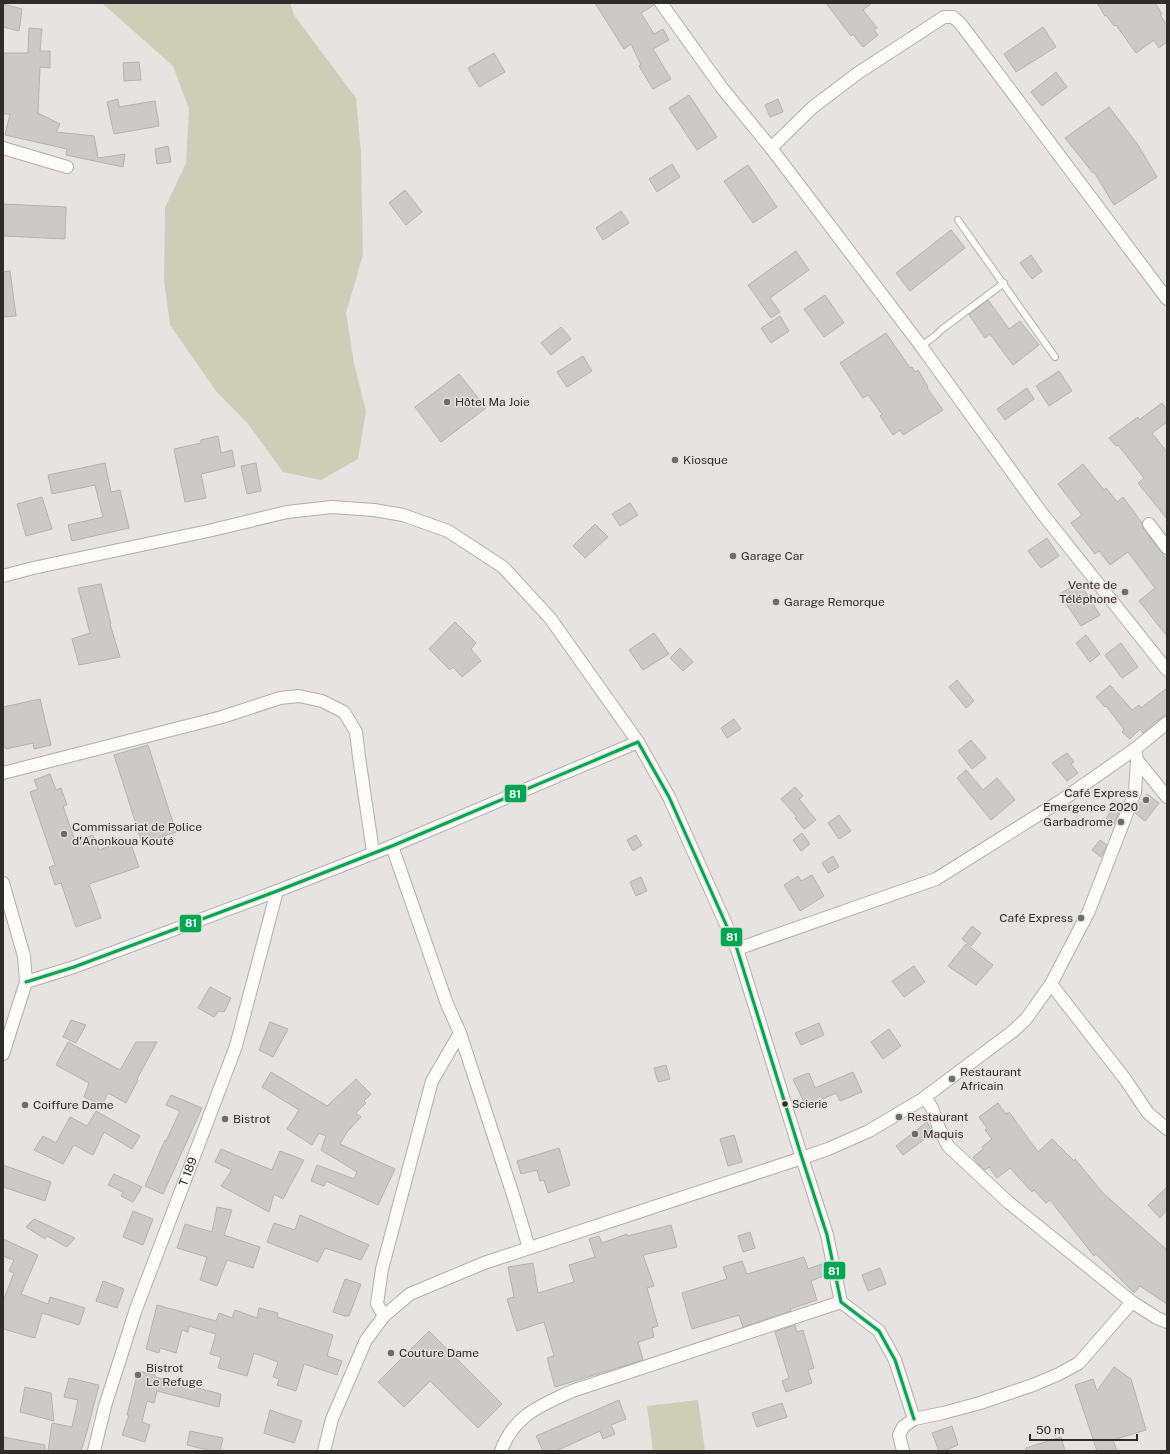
<svg xmlns="http://www.w3.org/2000/svg" width="1170" height="1454" font-family="'Public Sans',sans-serif">
	<style>
		.green { fill: #ceceb8 }
		.building { fill: #cccac9; stroke: #b4b2b1 }
		.lines { fill: none; stroke-linecap: round; stroke-linejoin: round }
		.lane-casing { stroke: #b1aead; stroke-width: 8 }
		.street-casing { stroke: #b1aead; stroke-width: 14 }
		.lane { stroke: #fbfbfa; stroke-width: 6 }
		.street { stroke: #fbfbfa; stroke-width: 12 }
		.bus-1-casing { stroke: #e7e2e0; stroke-width: 6 }
		.bus-1 { stroke: #00a651; stroke-width: 3 }
		.poi-dot { fill: #6f6d6b; stroke: #e7e2e0; stroke-width: 1.5 }
		.bus-dot { fill: #2f2d2c; stroke: #e7e2e0; stroke-width: 1.5 }
		.labels { text-anchor: middle; stroke-width: 3; stroke-linejoin: round; paint-order: stroke }
		.bus-label { font-size: 11px; fill: #2f2d2c; stroke: #e7e2e0; text-anchor: start }
		.poi-label { font-size: 12px; fill: #2f2d2c; stroke: #e7e2e0; text-anchor: start }
		.street-label { font-size: 12px; fill: #2f2d2c; stroke: #e7e2e0 }
		.line-badge { stroke: #e7e2e0; stroke-width: 1.5 }
		.badge-label { font-size: 11px; text-anchor: middle; font-weight: bold; fill: #fff }
	</style>
	<rect width="100%" height="100%" fill="#e6e3e1"/>
	<!-- green -->
	<path class="green" d="M102 3H290L294 15 356 98 361 152 363 255 346 313 354 363 366 411 358 459 321 480 283 472 248 424 216 391 170 325 164 281 165 208 186 163 189 109 173 66Z
		M698 1400 705 1451H653L647 1406Z"/>
	<!-- building -->
	<path class="building" d="M595 3H654V5L641 13 654 34 663 29 669 40 653 49 671 79 653 89 639 66 641 65 631 44 624 49Z
		M826 3H872L863 10 877 28 874 30 878 35 863 47 853 34 851 36Z
		M1097 3H1155L1162 14 1160 15 1167 25V42L1159 48 1154 40 1136 53 1116 25 1114 26 1106 15 1105 16Z
		M3 4 22 9 19 31 3 27Z
		M1043 27 1056 47 1016 72 1004 54Z
		M29 28 42 29 40 51H50V68L40 67 38 113 60 124 56 132 94 136 98 158 125 154 123 167 66 155 67 149 5 135 10 114H3V53H28Z
		M494 53 505 72 479 87 468 68Z
		M139 62 141 80 124 81 123 63Z
		M1056 72 1067 87 1042 106 1031 92Z
		M689 95 717 137 697 150 669 108Z
		M118 99 119 107 155 101 159 126 114 134 107 102Z
		M778 99 783 112 770 117 765 105Z
		M1109 107 1138 145 1157 177 1114 205 1094 172 1093 173 1065 138Z
		M168 146 171 162 157 164 155 149Z
		M672 164 680 177 657 192 649 179Z
		M748 165 777 207 753 223 724 181Z
		M405 190 422 212 406 225 389 203Z
		M3 204 66 207 65 239 3 236Z
		M621 211 629 223 603 240 596 228Z
		M951 230 965 248 910 291 896 273Z
		M796 251 809 270 770 298 780 312 771 318 748 285Z
		M1031 255 1042 271 1032 279 1020 263Z
		M10 271 16 316 3 317V272Z
		M825 295 844 323 824 337 804 309Z
		M988 300 1009 329 1020 321 1039 345 1013 365 990 334 985 338 969 315Z
		M780 316 789 331 771 343 761 328Z
		M561 327 571 339 551 355 541 343Z
		M886 333 910 368 912 367 915 372 918 370 928 387 927 388 943 410 903 435 900 430 893 435 880 416 882 414 868 395 863 398 840 363Z
		M583 356 592 371 567 387 557 372Z
		M1059 371 1072 391 1049 406 1036 386Z
		M459 374 486 408 441 442 415 407Z
		M1027 388 1034 399 1005 420 997 409Z
		M1162 403 1167 410V422L1152 433 1167 452V519L1138 483 1144 478 1118 445 1116 446 1109 438 1138 417 1139 420Z
		M218 436 221 453 232 450 235 466 201 474 206 498 185 502 174 449 201 443V440Z
		M105 463 111 492 120 490 129 528 72 541 68 525 103 517 95 485 52 494 48 475Z
		M256 463 261 491 247 494 241 466Z
		M1083 464 1104 490 1106 488 1117 502 1123 497 1142 523 1143 528 1167 560V636L1139 601 1155 588 1128 552 1110 565 1099 551 1095 554 1071 523 1082 515 1058 484Z
		M42 497 52 529 26 536 17 504Z
		M630 503 638 515 620 526 612 514Z
		M595 524 608 537 585 558 573 546Z
		M1047 538 1059 556 1041 568 1028 551Z
		M1079 582 1100 615 1081 626 1060 594Z
		M101 584 111 624H110L120 657 79 665 72 639 90 633 78 588Z
		M455 622 476 643 471 649 481 661 462 677 453 667 450 670 429 649Z
		M654 633 669 654 643 670 629 650Z
		M1086 635 1100 654 1090 662 1076 643Z
		M1121 643 1138 667 1122 678 1105 655Z
		M680 648 693 662 683 671 670 658Z
		M957 680 974 701 966 708 949 687Z
		M1110 685 1132 710 1139 705 1141 708 1167 688V714L1154 723 1143 733 1140 729 1130 739 1122 732 1124 729 1106 706 1105 707 1096 697Z
		M40 699 51 745 34 749 33 743 6 749 5 747H3V707Z
		M734 719 741 729 727 738 721 728Z
		M971 740 986 758 972 769 958 751Z
		M148 745 176 832 142 843 114 755Z
		M1067 753 1074 762 1071 764 1078 773 1067 781 1052 763Z
		M966 770 983 790 997 778 1015 800 991 820 957 778Z
		M50 774 56 790 61 788 67 805 63 806 75 841 93 835 99 850 129 839 139 867 89 884 101 918 76 927 61 883 55 885 49 867 55 865 30 792 38 789 34 780Z
		M795 787 803 796 799 799 816 820 804 829 795 818 797 817 781 799Z
		M1147 794 1159 803 1145 821 1135 813 1137 808Z
		M1116 805 1121 808 1114 824 1106 818Z
		M839 815 851 831 839 839 828 823Z
		M802 833 810 844 801 851 793 840Z
		M636 835 642 845 633 851 627 840Z
		M1100 840 1107 845 1101 857 1092 850Z
		M833 856 839 867 828 873 822 863Z
		M812 875 824 896 800 911 784 885 798 876 801 881Z
		M641 877 647 891 636 896 630 882Z
		M972 926 981 933 971 946 962 939Z
		M966 944 993 965 976 985 948 966Z
		M914 966 925 982 904 997 892 981Z
		M210 987 231 998 224 1012 219 1011 214 1017 198 1008Z
		M71 1020 86 1025 76 1043 63 1037Z
		M270 1022 288 1029 273 1057 259 1050Z
		M819 1023 824 1035 801 1045 795 1033Z
		M889 1029 901 1046 883 1059 871 1042Z
		M68 1042 120 1070 136 1042H157L137 1079 138 1080 126 1103 108 1093 102 1105 84 1097 89 1083 56 1065Z
		M666 1065 670 1079 658 1082 654 1068Z
		M271 1072 327 1106 356 1079 371 1094 364 1101 366 1103 356 1113 361 1117 347 1132 340 1144 395 1169 378 1205 326 1181 324 1186 311 1181 317 1165 354 1179 357 1172 321 1150 326 1136 319 1133 312 1145 287 1129 299 1110 262 1087Z
		M853 1072 862 1092 840 1101 836 1093 806 1106 793 1079 809 1073 815 1088Z
		M171 1095 202 1108 163 1194 145 1186 165 1140 166 1141 180 1111 166 1105Z
		M998 1103 1006 1114 1009 1112 1038 1152 1052 1139 1074 1161 1075 1159 1103 1193 1167 1250V1304L1140 1286 1134 1293 1096 1254 1094 1256 1050 1200 1046 1203 1034 1190 1032 1192 1010 1168 997 1178 989 1167 985 1170 979 1165 973 1157 983 1149 982 1147 992 1139 985 1130 987 1128 979 1117Z
		M96 1111 140 1136 132 1149 104 1132 93 1155 74 1145 63 1164 34 1150 43 1136 56 1143 70 1117 87 1126Z
		M927 1122 933 1133 903 1155 896 1146Z
		M734 1135 742 1162 728 1166 720 1139Z
		M559 1148 570 1185 548 1193 544 1180 540 1181 537 1170 521 1174 517 1161Z
		M221 1149 272 1170 280 1151 304 1160 283 1199 274 1194 269 1212 221 1186 232 1170 215 1162Z
		M3 1165 51 1182 45 1201 3 1187Z
		M114 1174 142 1187 133 1202 121 1196 123 1192 108 1185Z
		M1167 1187V1210L1160 1218 1148 1205Z
		M217 1207 232 1210 224 1235 260 1247 253 1268 227 1260 217 1286 200 1280 207 1257 177 1248 185 1224 212 1232Z
		M133 1211 153 1219 143 1245 123 1237Z
		M300 1215 369 1245 361 1260 325 1248 318 1262 267 1242 274 1223 295 1230Z
		M34 1219 75 1238 67 1247 47 1236 45 1239 26 1227Z
		M671 1225 677 1247 643 1255 654 1286 647 1288 658 1326 652 1328 654 1337 638 1342 643 1360 555 1387 547 1358 554 1356 544 1322 517 1331 507 1299 514 1297 508 1267 533 1263 538 1293 574 1282 569 1265 595 1257 589 1239 599 1236 602 1243 627 1234V1236Z
		M750 1232 755 1248 743 1252 738 1236Z
		M3 1239 38 1255 21 1294 48 1304 50 1297 85 1308 79 1325 42 1313 35 1338 3 1329V1301L14 1273 9 1271 14 1260 3 1256Z
		M804 1257 808 1269 822 1264 826 1275 811 1281 817 1300 790 1309 791 1311 743 1327 739 1315 692 1329 682 1293 727 1279 723 1267 742 1261 747 1274Z
		M880 1268 886 1284 868 1291 862 1275Z
		M345 1279 361 1284 349 1316H345L333 1312Z
		M103 1281 124 1289 117 1308 96 1301Z
		M157 1305 216 1321 219 1313 232 1318 235 1310 257 1318 259 1308 278 1313 277 1317 333 1335 327 1356 342 1361 337 1375 304 1364 296 1391 277 1385 279 1379 273 1377 278 1362 254 1353 247 1376 218 1368 221 1357 210 1354 216 1334 189 1326 188 1332 182 1330 176 1353 160 1348 159 1353 146 1349Z
		M795 1325 797 1332 803 1330 814 1368 808 1370 812 1383 786 1392 782 1381 789 1378 775 1332Z
		M429 1331 502 1404 478 1428 430 1381 404 1407 378 1382Z
		M1114 1367 1131 1379 1146 1430 1113 1440 1117 1451H1097L1075 1385 1093 1379 1097 1391Z
		M138 1371 155 1375V1377L221 1394 219 1407 157 1391 154 1403 147 1401 142 1422 150 1425 145 1442 122 1435 129 1415H127Z
		M69 1378 99 1385 88 1428 81 1451H48L52 1423 72 1427 78 1400 64 1397Z
		M25 1387 51 1393 54 1421 20 1412Z
		M619 1400 626 1419 611 1425 615 1434 603 1439 600 1431 556 1451H543L536 1436Z
		M782 1403 787 1417 757 1427 752 1413Z
		M270 1410 302 1421 294 1443 264 1433Z
		M952 1426 958 1445 944 1451H939L932 1433Z
		M190 1431 223 1438 220 1451H212L187 1445Z
		M3 1437 45 1445V1451H3Z
		M1061 1437 1065 1451H1026V1448Z"/>
	<g class="lines">
		<defs>
			<path id="lane" d="M958 220 1055 357
				M921 346 935 336 941 330 1004 283"/>
			<g id="street">
				<path d="M661 3 722 88 771 148 921 346 1041 512 1167 670"/>
				<path d="M3 148 67 167"/>
				<path d="M771 148 813 107 858 73 944 17H953L960 23 1167 299"/>
				<path d="M1149 524 1167 548"/>
				<path d="M3 576 33 568 208 531 287 512 332 507 374 510 403 515 448 531 503 567 550 618 638 742"/>
				<path d="M1137 760 1167 797"/>
				<path d="M3 773 222 717 280 698 299 696 322 701 344 712 356 732 359 757 373 852"/>
				<path d="M392 846 447 1004 460 1033 514 1198 529 1248"/>
				<path d="M3 883 24 956 26 982 3 1054"/>
				<path d="M737 949 936 879 1062 800 1135 749 1167 723"/>
				<path d="M26 982 74 967 277 891 392 846 638 742 669 797 737 949 802 1158 827 1235 841 1302 879 1331 895 1360 914 1419"/>
				<path d="M1051 984 1125 1079 1148 1113 1167 1129"/>
				<path d="M925 1098 932 1108 939 1128 948 1146 1008 1202 1132 1302 1157 1318 1167 1322"/>
				<path d="M384 1316 377 1304 382 1269 432 1081 460 1033"/>
				<path id="s1" d="M94 1451 105 1406 136 1309 236 1046 277 891"/>
				<path d="M324 1451 332 1419 366 1340 384 1316 410 1294 484 1263 802 1158 828 1149 869 1131 921 1100 1012 1032 1026 1019 1051 984 1089 911 1135 792 1137 760 1135 749"/>
				<path d="M501 1451C514 1415 540 1406 572 1391L841 1302"/>
				<path d="M903 1451 899 1435 903 1427 914 1419 943 1413 980 1403 1033 1385 1059 1374 1079 1363 1132 1302"/>
			</g>
		</defs>
		<!-- lane casing -->
		<use href="#lane" class="lane-casing"/>
		<!-- street casing -->
		<use href="#street" class="street-casing"/>
		<!-- lane -->
		<use href="#lane" class="lane"/>
		<!-- street -->
		<use href="#street" class="street"/>
		<defs>
			<path id="bus-1" d="M26 982 74 967 277 891 392 846 638 742 669 797 737 949 802 1158 827 1235 841 1302 879 1331 895 1360 914 1419"/>
		</defs>
		<!-- bus-1 casing -->
		<use href="#bus-1" class="bus-1-casing"/>
		<!-- bus-1 -->
		<use href="#bus-1" class="bus-1"/>
	</g>
	<!-- markers -->
	<g class="poi-dot">
		<circle cx="447" cy="402" r="4"/>
		<circle cx="675" cy="460" r="4"/>
		<circle cx="733" cy="556" r="4"/>
		<circle cx="1125" cy="592" r="4"/>
		<circle cx="776" cy="602" r="4"/>
		<circle cx="1146" cy="800" r="4"/>
		<circle cx="1121" cy="822" r="4"/>
		<circle cx="64" cy="834" r="4"/>
		<circle cx="1081" cy="918" r="4"/>
		<circle cx="952" cy="1079" r="4"/>
		<circle cx="25" cy="1105" r="4"/>
		<circle cx="899" cy="1117" r="4"/>
		<circle cx="225" cy="1119" r="4"/>
		<circle cx="915" cy="1134" r="4"/>
		<circle cx="391" cy="1353" r="4"/>
		<circle cx="138" cy="1375" r="4"/>
	</g>
	<circle class="bus-dot" cx="785" cy="1104" r="3.5"/>
	<g class="labels">
		<!-- bus labels -->
		<g class="bus-label">
			<text x="792" y="1108">Scierie</text>
		</g>
		<!-- poi labels -->
		<g class="poi-label">
			<text x="455" y="406">Hôtel Ma Joie</text>
			<text x="683" y="464">Kiosque</text>
			<text x="741" y="560">Garage Car</text>
			<text x="1117" y="589" text-anchor="end">Vente de<tspan x="1117" dy="14">Téléphone</tspan></text>
			<text x="784" y="606">Garage Remorque</text>
			<text x="1138" y="797" text-anchor="end">Café Express<tspan x="1138" dy="14">Emergence 2020</tspan></text>
			<text x="1113" y="826" text-anchor="end">Garbadrome</text>
			<text x="72" y="831">Commissariat de Police<tspan x="72" dy="14">d'Anonkoua Kouté</tspan></text>
			<text x="1073" y="922" text-anchor="end">Café Express</text>
			<text x="960" y="1076">Restaurant<tspan x="960" dy="14">Africain</tspan></text>
			<text x="33" y="1109">Coiffure Dame</text>
			<text x="907" y="1121">Restaurant</text>
			<text x="233" y="1123">Bistrot</text>
			<text x="923" y="1138">Maquis</text>
			<text x="399" y="1357">Couture Dame</text>
			<text x="146" y="1372">Bistrot<tspan x="146" dy="14">Le Refuge</tspan></text>
		</g>
		<!-- street labels -->
		<g class="street-label">
			<text dy="4" stroke="none"><textPath href="#s1" startOffset="295">T 189</textPath></text>
		</g>
	</g>
	<g class="line-badge">
		<rect x="504" y="784" width="23" height="19" rx="4" fill="#00a651"/>
		<rect x="179" y="914" width="23" height="19" rx="4" fill="#00a651"/>
		<rect x="720" y="927" width="23" height="20" rx="4" fill="#00a651"/>
		<rect x="823" y="1261" width="23" height="19" rx="4" fill="#00a651"/>
	</g>
	<g class="badge-label">
		<text x="515" y="798">81</text>
		<text x="191" y="927">81</text>
		<text x="732" y="941">81</text>
		<text x="834" y="1275">81</text>
	</g>
	<!-- border -->
	<rect width="1170" height="1454" fill="none" stroke="#2f2d2c" stroke-width="8"/>
	<!-- scale -->
	<path d="M1030 1434v6h107v-6" fill="none" stroke="#2f2d2c" stroke-width="2"/>
	<text x="1036" y="1434" font-size="12" fill="#2f2d2c" stroke="#e7e2e0" stroke-width="3" paint-order="stroke">50 m</text>
</svg>
